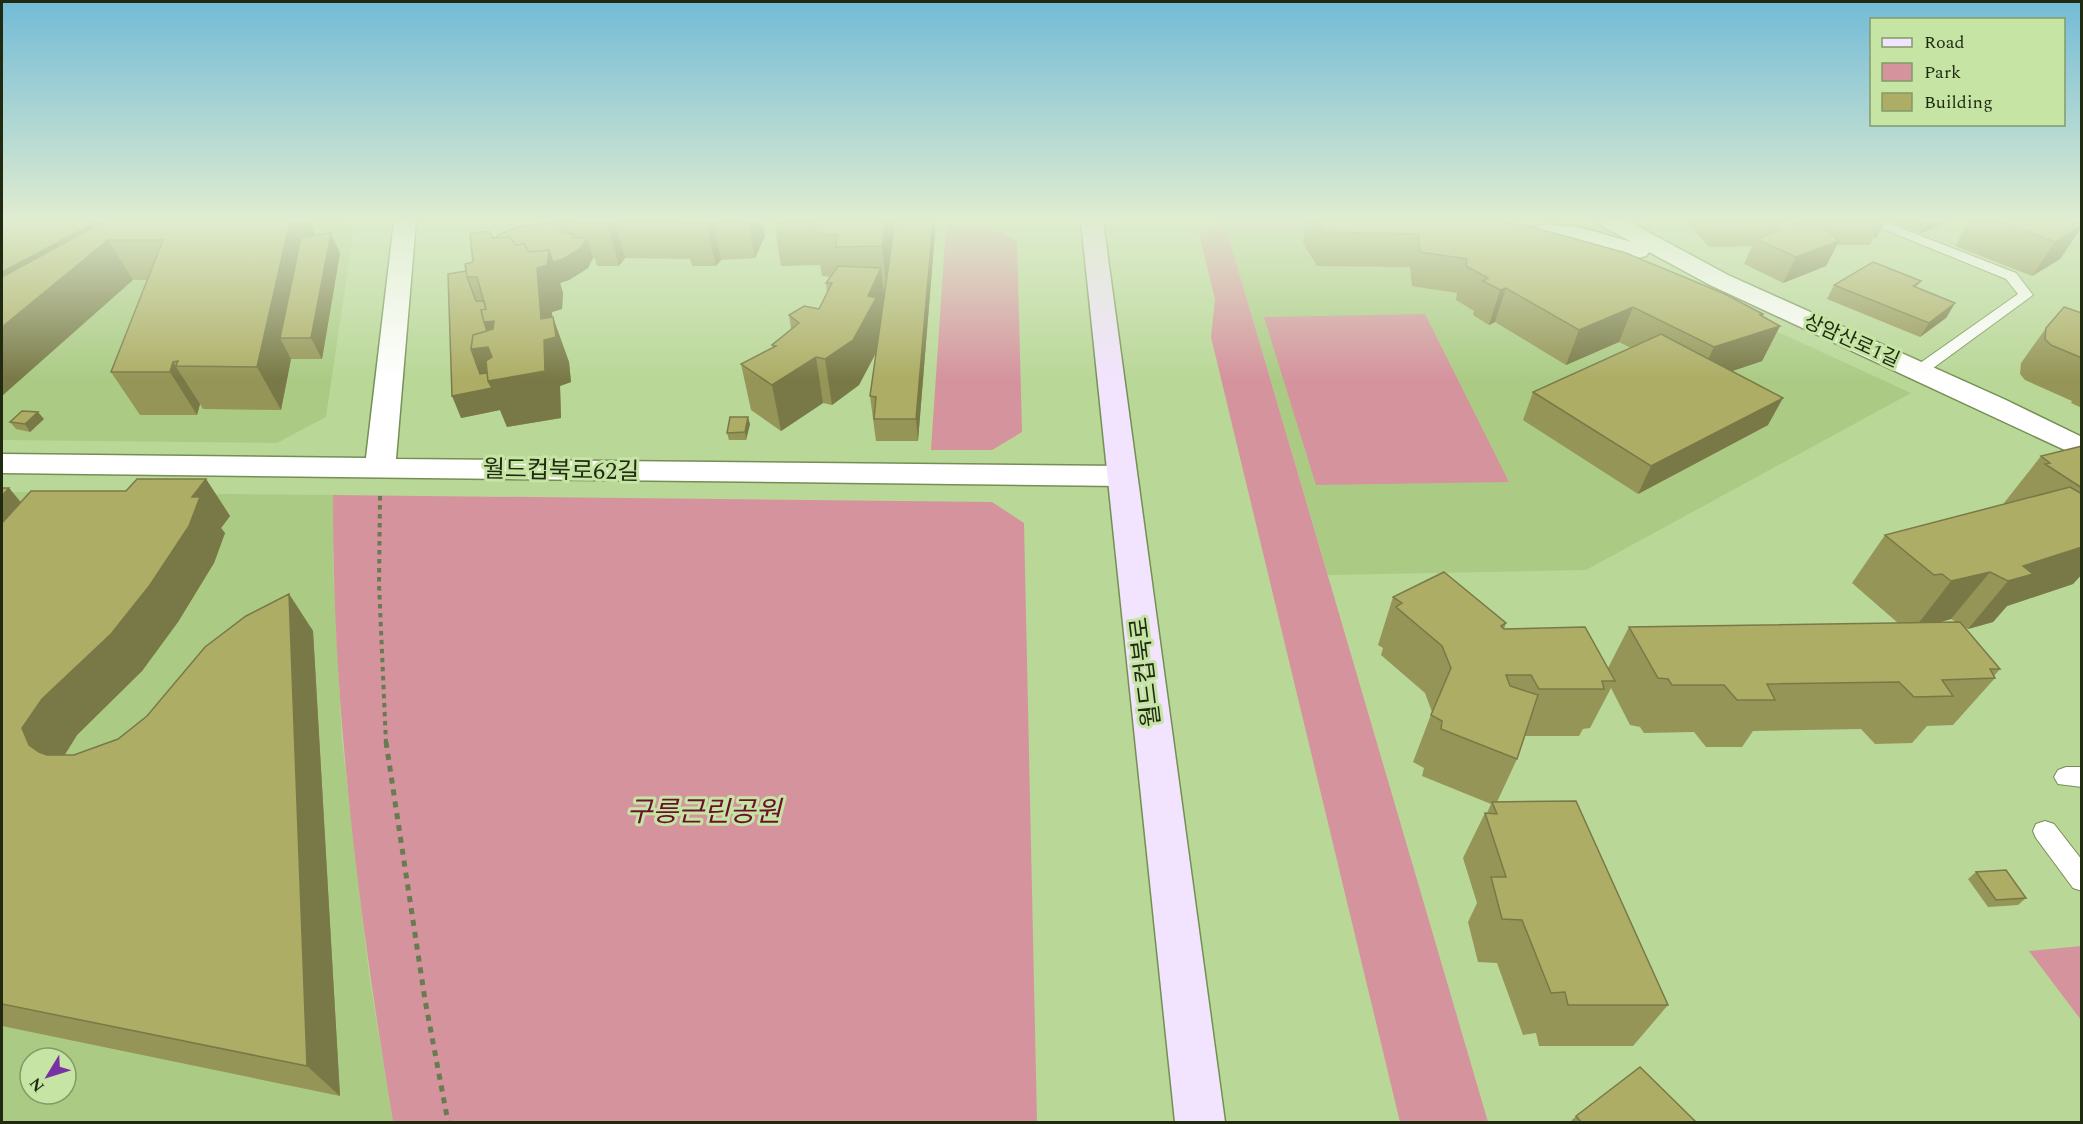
<svg xmlns="http://www.w3.org/2000/svg" width="2083" height="1124" font-family="Spectral,'Noto Sans KR',serif">
	<style>
		.built { fill: #abcb85; fill-rule: evenodd }
		.green { fill: #d5939e }
		.lines { fill: none; stroke-linecap: round; stroke-linejoin: round }
		.service-casing { stroke: #748f53; stroke-width: 2 }
		.minor-casing { stroke: #748f53; stroke-width: 3 }
		.secondary-casing { stroke: #748f53; stroke-width: 3 }
		.path-far1 { stroke: #687c50; stroke-width: 4; stroke-dasharray: 4.5 4.5; stroke-linecap: butt }
		.path { stroke: #687c50; stroke-width: 5; stroke-dasharray: 6 6; stroke-linecap: butt }
		.service { fill: #fff; fill-rule: evenodd }
		.minor { fill: #fff; fill-rule: evenodd }
		.secondary { fill: #f2e3fe; fill-rule: evenodd }
		.wall { fill: #959557; fill-rule: evenodd }
		.shaded-wall { fill: #797947 }
		.building { fill: #adad65; stroke: #797947; stroke-width: 1.5 }
		.labels { text-anchor: middle; stroke-width: 6; stroke-linejoin: round; paint-order: stroke }
		.far-street-label { font-size: 20px; fill: #1f2a11; stroke: #c6e4a4 }
		.street-label { font-size: 24px; fill: #1f2a11; stroke: #c6e4a4 }
		.near-park-label { font-size: 28px; font-style: italic; fill: #6a0f2c; stroke: #c6e4a4 }
	</style>
	<rect width="100%" height="100%" fill="#b9d797"/>
	<!-- built -->
	<path class="built" d="M2 221H342L354 228 326 417 277 443 2 440Z
		M1226 228 1399 229 1754 321 1911 393 1586 570 1328 575Z
		M2 492 333 495V566L342 740 369 974 393 1122H2ZM30 1058H66V1094H30Z"/>
	<!-- green -->
	<path class="green" d="M1221 221H1333L1335 229 1226 228 1488 1122H1400L1211 337 1215 299 1199 234Z
		M946 226H989L1017 240 1022 432 992 450H931Z
		M1425 314 1509 482 1316 485 1264 317Z
		M333 495 992 502 1024 523 1037 1122H393C359 914 332 706 333 495Z
		M2081 946H2082L2081 1020 2029 951Z"/>
	<g class="lines">
		<defs>
			<path id="service" d="M1864 221H1883L2016 273 2033 295 1925 374H1913L1911 371 1913 368 2018 294 2006 279Z
				M2066 767H2082V787L2058 784 2054 777 2058 770Z
				M2045 821 2054 824 2082 860V891L2073 888 2036 838 2033 831 2036 824Z"/>
			<path id="minor" d="M394 221H416L396 459 1121 466 1132 469 1136 476 1132 483 1121 486 2 473V454L366 458Z
				M1599 221H1628L1728 275 2006 400 2082 437V458L1710 285 1649 252 1646 256 1638 258 1577 242 1532 237 1528 232 1532 227C1564 219 1601 234 1632 242L1602 226Z"/>
			<path id="secondary" d="M1081 221H1103L1225 1122H1175Z"/>
		</defs>
		<!-- service casing -->
		<use href="#service" class="service-casing"/>
		<!-- minor casing -->
		<use href="#minor" class="minor-casing"/>
		<!-- secondary casing -->
		<use href="#secondary" class="secondary-casing"/>
		<!-- path-far1 -->
		<path class="path-far1" d="M380 496 379 584 386 743"/>
		<!-- path -->
		<path class="path" d="M386 742 425 1000 448 1122"/>
		<!-- service -->
		<use href="#service" class="service"/>
		<!-- minor -->
		<use href="#minor" class="minor"/>
		<!-- secondary -->
		<use href="#secondary" class="secondary"/>
	</g>
	<!-- wall -->
	<path class="wall" d="M2 221 315 234V235L340 253 322 359H291L281 410 203 409 200 404 197 415H140L111 372 147 280H133Z
		M553 221H762L765 236 755 258 721 260 716 266H692L690 259 625 258 619 266H597L595 258H593L588 268 569 280 560 283 563 293 562 309 552 312V317L569 362 571 382 560 386 561 418 507 427 500 410 461 418 466 271 493 238 554 225Z
		M774 221H892L893 233 898 227 899 221H934L935 232 918 441H876L870 396 876 353 859 385 832 405 823 403 781 431 751 410 741 364 773 348 772 345 791 329 789 315 819 309 827 293 826 283 830 277 822 276 820 265 781 266Z
		M1306 221H1499L1762 316 1780 326 1762 361 1732 371 1768 425 1638 494 1523 420 1533 392 1631 348 1619 342 1566 365 1495 322 1489 325 1473 315 1474 311 1456 300 1457 293 1412 286 1410 267 1317 266 1303 243Z
		M1690 221H1885L1876 238H1873L1870 245H1837L1826 266 1783 283 1744 264 1752 246 1709 247 1689 225Z
		M1890 221H1951L1921 233Z
		M1969 221H2071L2082 225V227L2060 259 2032 276 1955 246Z
		M1921 281 1916 288 1955 303 1946 318 1920 337 1827 299 1834 285Z
		M2082 313V408L2071 403 2072 401 2025 380 2020 374 2021 363 2046 328Z
		M44 419 30 432 16 429 10 422Z
		M750 424 746 440H729L727 433Z
		M2082 446V574L2073 584 2007 606 1993 622 1968 629 1962 626 2000 669 1994 676 1995 678 1953 725 1927 726 1912 743 1875 744 1861 729 1753 731 1742 747H1706L1694 732 1644 733 1640 727 1630 725 1611 688 1590 728 1583 729 1579 736H1525L1517 759 1497 802 1668 1005 1633 1046H1539L1536 1033 1523 1035 1497 963 1478 962 1468 922 1477 903 1463 858 1485 813H1487L1491 804 1422 776 1424 768 1413 762 1432 712 1425 693 1381 655 1383 648 1378 645 1393 597 1506 623 1504 629 1608 668 1629 627 1906 623 1905 622 1898 623 1852 583 1885 535 2005 504 2004 503 2041 456ZM1951 619 1956 622 1938 623Z
		M206 479 230 516 221 528 225 533 214 563 178 622 142 671 77 735 65 755H74L118 739 147 716 289 594 313 631 340 1096 2 1026V488H9L21 502 126 491Z
		M1976 872 2026 898 2018 905 1988 907 1968 879Z
		M1576 1116 1696 1122H1570Z"/>
	<!-- shaded-wall -->
	<path class="shaded-wall" d="M98 221H173L163 240H108L133 280 2 396V272Z
		M290 221H309L315 234 295 338H280L291 359 281 410 257 367Z
		M608 221H615L625 258 619 266 607 223Z
		M707 221H713L721 260 716 266 706 223Z
		M748 221H762L765 236 755 258Z
		M886 221H892L894 239 887 289 882 246Z
		M933 221H934L935 232 918 441 916 419Z
		M1883 221H1885L1876 238H1873Z
		M1928 221H1951L1921 233Z
		M2082 226 2060 259 2032 276 2055 242Z
		M331 233 340 253 322 359 311 338Z
		M587 238 593 258 588 268 569 280 560 283 563 293 562 309 552 312 554 337 553 317 569 362 571 382 560 386 561 418 507 427 500 410 461 418 452 396 471 349 488 347 500 379 541 319 535 268 549 250 577 251Z
		M1839 241 1826 266 1783 283 1796 257Z
		M881 268 886 312 881 343 859 385 832 405 825 359 868 296Z
		M1506 288 1495 322 1489 325 1500 290Z
		M486 301 511 366 492 344 484 322Z
		M1955 303 1946 318 1920 337 1929 323Z
		M1633 307 1619 342 1566 365 1579 330Z
		M1763 314 1753 335 1780 326 1762 361 1697 383 1714 347 1760 315Z
		M816 357 823 403 781 431 772 385Z
		M173 362 200 404 197 415 170 372Z
		M1783 398 1768 425 1638 494 1651 466Z
		M38 412 44 419 30 432 25 424Z
		M748 417 750 424 746 440 745 432Z
		M206 479 230 516 221 528 225 533 214 563 178 622 142 671 77 735 58 765 29 745 22 728 42 699Z
		M9 488 21 503 4 523 2 519V496Z
		M2082 539V574L2073 584 2007 606 1993 622 1968 629 2008 581 2023 566Z
		M1990 572 1951 619 1914 629 1951 581Z
		M289 594 313 631 340 1096 307 1066Z"/>
	<!-- building -->
	<path class="building" d="M2 221H98L2 272Z
		M105 221H290L257 367 176 366 178 361 173 362 170 372H111L163 240H108L2 327V277Z
		M584 221H608L607 223H584Z
		M682 221H707L706 223H682Z
		M774 221H886L882 246 836 247 837 235 815 233 817 222 773 223Z
		M899 221H933L916 419H874L876 397 870 396 894 227H898Z
		M1316 221H1499L1532 227 1626 253 1725 294 1763 314 1760 315 1780 326 1714 347 1633 307 1579 330 1506 288 1500 290 1483 281 1488 278 1466 266 1467 259 1420 252 1418 234 1323 232Z
		M1720 221H1751L1721 222Z
		M1775 221H1791L1794 226H1823L1839 241 1796 257 1756 239 1782 229Z
		M1999 221H2071L2082 225V226L2055 242Z
		M548 223 561 228 562 233 572 234 573 238H587L581 248 563 259 553 262 549 250 529 252 524 244 515 245 510 237 495 238 498 235 517 227Z
		M489 231 493 238 510 237 515 245 524 244 529 252 549 250 547 265 537 268 541 319 553 317 556 337 544 340 545 371 488 381 486 361 492 357 488 347 471 349 473 335 493 329 494 321 484 322 481 310 486 309 477 277H467L465 264 473 262 470 234Z
		M331 233 311 338H280L301 238Z
		M1873 262 1921 281 1913 286 1955 303 1929 323 1834 285Z
		M838 266 881 268 868 296 876 298 853 340 825 359 816 357 772 385 741 364 776 346 772 345 799 323 789 315 804 306 819 309 832 283H826Z
		M466 271 467 277 476 301H484L486 309 481 310 484 322 487 331 473 335 471 349 480 374 487 373 488 381 492 388 452 396 448 274Z
		M2064 307 2082 313V358L2051 345 2045 339 2046 328Z
		M1661 334 1783 398 1651 466 1533 392Z
		M22 411 38 412 25 424 10 422Z
		M730 417H748L745 432 727 433Z
		M2082 446V488L2045 464 2050 463 2041 456Z
		M137 479H206L192 497H200L189 526 150 585 111 634 42 699 22 728 29 745 39 752 47 755H74L118 739 147 716 205 647 246 616 289 594 307 1066 2 1004V523L31 491H126Z
		M2070 487 2082 494V547L2023 566 2033 574 2008 581 1990 572 1951 581 1942 574 1934 575 1885 535Z
		M2 488H9L2 496Z
		M1444 572 1506 623 1501 626 1504 629 1585 627 1615 681H1602L1604 689H1539L1531 675H1506L1510 686 1538 695 1517 759 1441 729 1442 721 1431 715 1451 668 1442 646 1396 607 1402 603 1393 597Z
		M1960 622 2000 669H1990L1995 678 1942 680 1953 696 1914 697 1899 682 1767 684 1775 700H1737L1724 685H1672L1668 679 1658 678 1629 627Z
		M1576 801 1668 1005H1568L1565 992 1551 993 1522 920 1502 919 1491 877H1506L1485 813 1497 814 1492 802Z
		M2006 870 2026 898 1996 900 1976 872Z
		M1640 1067 1696 1122H1581L1576 1116Z"/>
	<!-- sky -->
	<linearGradient id="sky" x2="0" y2="1"><stop stop-color="#72bbd7"/><stop offset="0.58" stop-color="#e0edd0"/><stop offset="1" stop-color="#e0edd0" stop-opacity="0"/></linearGradient>
	<rect width="2083" height="379" fill="url(#sky)"/>
	<g class="labels">
		<!-- far-street labels -->
		<g class="far-street-label">
			<text transform="translate(1852 340) rotate(24)" y="7">상암산로1길</text>
		</g>
		<!-- street labels -->
		<g class="street-label">
			<text transform="translate(561 470) rotate(1)" y="8">월드컵북로62길</text>
			<text transform="translate(1145 672) rotate(-97)" y="8">월드컵북로</text>
		</g>
		<!-- near-park labels -->
		<g class="near-park-label">
			<text x="704" y="821">구릉근린공원</text>
		</g>
	</g>
	<!-- border -->
	<rect width="2083" height="1124" fill="none" stroke="#1f2a11" stroke-width="6"/>
	<!-- legend -->
	<rect x="1870" y="18" width="195" height="108" fill="#c6e4a4" stroke="#839a69" stroke-width="1.5"/>
	<rect x="1882" y="38" width="30" height="9" fill="#f2e3fe" stroke="#839a69" stroke-width="1.5"/>
	<text x="1924" y="48" font-size="18" fill="#1f2a11">Road</text>
	<rect x="1882" y="63" width="30" height="18" fill="#d5939e" stroke="#839a69" stroke-width="1.5"/>
	<text x="1924" y="78" font-size="18" fill="#1f2a11">Park</text>
	<rect x="1882" y="93" width="30" height="18" fill="#adad65" stroke="#839a69" stroke-width="1.5"/>
	<text x="1924" y="108" font-size="18" fill="#1f2a11">Building</text>
	<!-- north arrow -->
	<g transform="translate(48 1076) rotate(232)"><circle r="28" fill="#c6e4a4" stroke="#839a69" stroke-width="1.5"/>
	<path d="M0-4.5L10 22L0 15L-10 22Z" fill="#7731a5"/>
	<text y="-9" font-size="16" font-weight="bold" text-anchor="middle" fill="#1f2a11">N</text>
	</g>
</svg>
